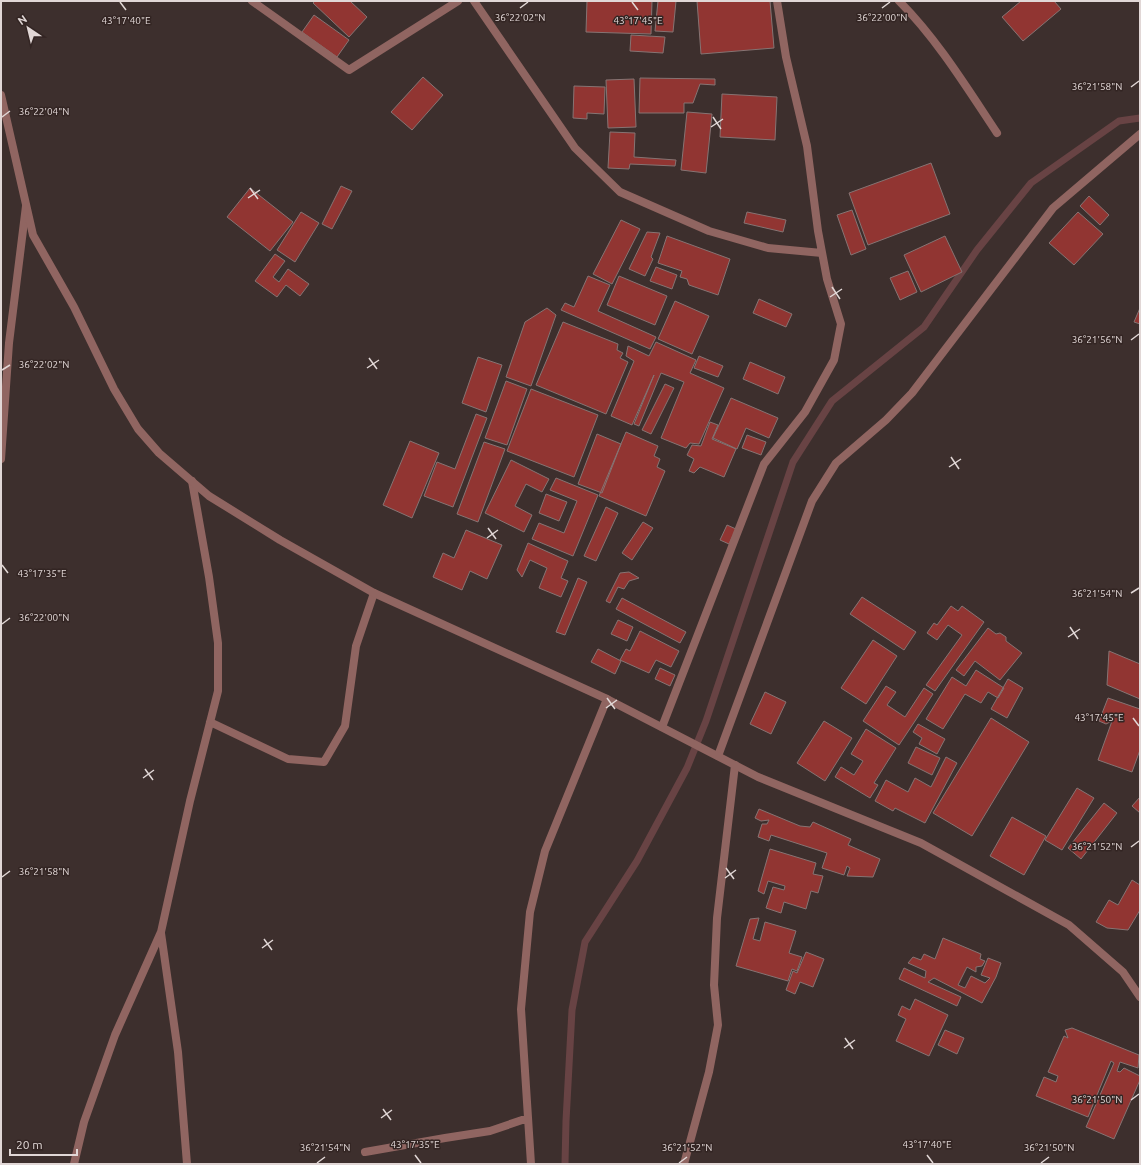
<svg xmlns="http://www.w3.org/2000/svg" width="1141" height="1165" font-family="Ubuntu,sans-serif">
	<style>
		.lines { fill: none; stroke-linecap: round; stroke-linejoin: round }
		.stream { stroke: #684344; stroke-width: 7 }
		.building { fill: #913532; stroke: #867473 }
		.minor { stroke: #906561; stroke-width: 8 }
		.tertiary { stroke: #906561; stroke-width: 8 }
		.ticks { fill: none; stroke: #e1d7d6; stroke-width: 1.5 }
		.ticks-label { font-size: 10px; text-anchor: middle; fill: #e1d7d6; stroke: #332523; stroke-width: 3; stroke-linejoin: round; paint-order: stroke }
	</style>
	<rect width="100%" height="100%" fill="#3d2f2d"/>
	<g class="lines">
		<!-- stream -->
		<path class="stream" d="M565 1164 566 1121 572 1010 585 942 637 861 687 768 706 721 793 462 832 401 924 327 977 250 1031 183 1119 121 1140 118"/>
	</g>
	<!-- building -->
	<path class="building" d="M315 1H350L367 17 349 37 313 3Z
		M587 1H652L651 34 586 32Z
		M658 1H676L673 32 655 31Z
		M697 1H770L774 48 701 54Z
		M1021 1H1054L1061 9 1023 41 1002 17Z
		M314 15 349 40 337 57 302 32Z
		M631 35 665 37 663 53 630 51Z
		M423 77 443 95 412 130 391 112Z
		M640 78 715 79V85L700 84 693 103H684V113H639Z
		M634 79 636 127 608 128 606 80Z
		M574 86 605 87 604 114 587 113V119L573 118Z
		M722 94 777 97 775 140 720 137Z
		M687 112 712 114 706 173 681 170Z
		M610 132 635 133 634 157 676 160 675 166 630 164 629 169 608 168Z
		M931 163 950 214 868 245 849 193Z
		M341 186 352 191 332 229 322 224Z
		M250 188 293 222 270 251 227 217Z
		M1089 196 1109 215 1100 225 1080 206Z
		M852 210 866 249 851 255 837 215Z
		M301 212 319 223 295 262 277 250Z
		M747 212 786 220 783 232 744 223Z
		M1078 212 1103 234 1074 265 1049 243Z
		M621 220 640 229 612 284 593 274Z
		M647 232 660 233 651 257 653 259 645 276 629 269Z
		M667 236 730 259 718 295 689 285 687 279 680 277 682 271 658 263Z
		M945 236 962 272 921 292 904 255Z
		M275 254 285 261 273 277 279 282 288 269 309 284 300 296 286 285 277 297 255 281Z
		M656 267 677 275 672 289 650 281Z
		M908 271 917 292 900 300 890 278Z
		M588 276 610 285 598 311 656 337 650 349 561 310 565 303 574 307Z
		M619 276 667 296 655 325 607 305Z
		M759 299 792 314 786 327 753 313Z
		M675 301 709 316 692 354 658 339Z
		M547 308 556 315 531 386 506 377 525 322Z
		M1140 308V324L1134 322Z
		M563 322 618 344 617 350 623 353 620 358 628 362 606 414 536 385Z
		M656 342 696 360 690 373 724 388 699 444 690 443 686 448 661 438 684 382 661 373 639 426 634 424 654 375 632 425 611 416 634 361 626 356 628 346 649 356Z
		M699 356 723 366 718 377 694 368Z
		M478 357 502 365 486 412 462 403Z
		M750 362 785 377 778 394 743 379Z
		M506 381 527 389 507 445 485 438Z
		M665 384 674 388 651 434 642 430Z
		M531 389 598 415 574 477 507 451Z
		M731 398 778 418 769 438 746 428 737 449 713 438Z
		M476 414 487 418 453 507 424 496 437 462 455 469Z
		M710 422 718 425 712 439 736 449 724 477 700 467 694 473 689 471 694 459 687 455 692 445 701 446Z
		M626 432 658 446 654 456 660 459 657 467 665 471 646 516 599 496Z
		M597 434 621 444 602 493 578 484Z
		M747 435 766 442 761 455 742 448Z
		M410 441 439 453 412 518 383 505Z
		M484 442 505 449 478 522 457 514Z
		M511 460 549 479 542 492 526 484 515 506 532 515 524 532 485 513Z
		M556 478 598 495 573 556 532 539 539 523 564 533 577 501 550 490Z
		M546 494 567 502 559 521 539 513Z
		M606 507 618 513 596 561 584 556Z
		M643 522 653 528 632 560 622 553Z
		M727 525 736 529 729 544 720 540Z
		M466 530 502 545 487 579 470 571 462 590 433 577 443 553 454 558Z
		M528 543 568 561 561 578 568 581 561 597 539 588 547 568 530 560 522 577 517 570Z
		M629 572 639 578 629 581 624 589 618 587 610 603 606 601 620 573Z
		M578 578 587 582 565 635 556 632Z
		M862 597 916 632 904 650 850 614Z
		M622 598 686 632 680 643 616 609Z
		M951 606 958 611 962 606 984 622 935 691 926 685 962 635 948 625 937 640 927 633 934 623 937 625Z
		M618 620 633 627 627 641 611 634Z
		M988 628 996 634 1000 633 1006 637V641L1022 653 1000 680 975 661 964 676 956 670Z
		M640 631 679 651 671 667 656 660 649 673 620 660 626 649 630 651Z
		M873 640 897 656 866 704 841 688Z
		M598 649 621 661 615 674 591 662Z
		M1109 651 1140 664V699L1107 685Z
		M660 668 675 675 670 686 655 679Z
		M976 670 1004 688 998 698 988 692 981 703 965 694 943 729 926 719 952 677 966 686Z
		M1008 679 1023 688 1007 718 991 709Z
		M886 686 896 692 887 705 905 717 924 688 933 694 899 745 863 721Z
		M765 692 786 702 771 734 750 724Z
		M1108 698 1140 709V750L1132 772 1098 760 1112 721 1106 724 1099 721Z
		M991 718 1029 742 972 836 933 813Z
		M824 721 852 738 825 781 797 763Z
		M918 724 945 739 937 754 919 744 922 738 913 732Z
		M866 729 896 748 874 783 878 785 870 798 835 777 841 767 854 775 863 761 851 754Z
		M916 747 940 758 932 775 908 763Z
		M946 757 957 763 925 823 895 808 893 811 875 801 886 780 908 792 915 778 931 787Z
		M1077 788 1094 798 1062 850 1045 840Z
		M1140 797V813L1132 806Z
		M1104 803 1117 813 1081 859 1068 848Z
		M759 809 800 826 810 827 813 822 851 839 848 845 880 859 873 877 847 876 850 868 847 866 844 875 822 868 827 853 771 835 769 841 758 837 762 824H767L769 820 761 821 755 818Z
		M1012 817 1046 836 1024 875 990 856Z
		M770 849 816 863 813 874 823 876 818 893 811 891 806 909 784 902 781 913 766 908 773 887 784 890 785 886 768 881 764 894 758 891Z
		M1132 880 1140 885V910L1128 930 1107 928 1096 922 1109 900 1118 905Z
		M759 918 753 939 760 941 765 922 796 931 789 953 802 957 797 971 792 969 788 981 736 966 750 919Z
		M943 938 981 954 980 959 985 961 982 966 976 967V972L967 967 958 985 965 988 971 976 985 983 990 978 981 975 988 958 1001 963 996 977 982 1003 934 978 928 982 961 997 957 1006 899 979 904 968 925 978 926 971 908 963 913 957 921 960 924 954 935 959Z
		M806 952 824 959 813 987 800 982 795 994 786 990 793 971 797 973Z
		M915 999 948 1015 929 1056 896 1041 906 1019 898 1015 902 1006 910 1010Z
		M1072 1028 1139 1055 1138 1068 1120 1062 1117 1071 1120 1072 1124 1068 1140 1076V1080L1114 1139 1086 1127 1114 1063 1111 1061 1088 1117 1036 1096 1044 1077 1056 1082 1058 1076 1048 1072 1064 1036 1068 1038 1065 1030Z
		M945 1030 964 1038 957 1054 938 1045Z"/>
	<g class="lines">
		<!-- minor -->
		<path class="minor" d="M252 1 349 70 458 1
			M474 1 575 148 620 192 709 231 768 248 822 253
			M899 1C937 39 967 88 997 133
			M1 459 9 343 26 206
			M210 722 288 759 324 762 345 726 356 646 374 593
			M662 727 764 464 805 412 834 360 841 324 827 279 818 231 807 146 786 57 777 1
			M718 756 812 501 836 463 886 420 912 393 1053 208 1140 134
			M161 933 178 1052 187 1164
			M365 1152 445 1138 490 1131 528 1118
			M74 1164 84 1122 115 1035 161 932 190 801 218 691V643L209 577 192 481
			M531 1164 521 1009 530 912 545 851 607 699
			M684 1164 709 1072 718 1025 714 985 717 918 735 765"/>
		<!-- tertiary -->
		<path class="tertiary" d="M1 95 33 235 74 307 114 389 138 429 159 453 209 496 280 540 374 593 607 699 758 777 921 843 1069 925 1123 972 1140 997"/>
	</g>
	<!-- ticks -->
	<path class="ticks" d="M120 2 126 10M632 2 638 10M520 8 528 2M882 8 890 2M1131 87 1139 81M2 117 10 111M713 117 721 129M711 127 723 119M250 188 258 199M248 198 260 190M832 287 840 299M830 297 842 289M1131 340 1139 334M369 358 377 369M367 368 379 360M2 370 10 365M951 457 959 469M949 467 961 459M488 528 496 539M487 538 498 530M2 565 8 573M1131 593 1139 588M2 624 10 618M1070 627 1078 639M1068 637 1080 629M607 698 615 709M606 708 617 700M1133 718 1139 726M145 769 153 780M143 778 154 770M1131 847 1139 841M726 868 734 879M2 877 10 871M725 878 736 870M264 939 272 950M262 948 273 940M845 1038 853 1049M844 1048 855 1040M1131 1100 1139 1094M383 1109 391 1120M381 1118 392 1110M415 1155 421 1163M927 1155 933 1163M317 1163 325 1157M679 1163 687 1157M1041 1163 1049 1157"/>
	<g class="ticks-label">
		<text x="882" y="21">36°22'00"N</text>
		<text x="520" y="21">36°22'02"N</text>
		<text x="126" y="24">43°17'40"E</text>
		<text x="638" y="24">43°17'45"E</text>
		<text x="1097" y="90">36°21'58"N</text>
		<text x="44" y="115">36°22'04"N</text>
		<text x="1097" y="343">36°21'56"N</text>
		<text x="44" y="368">36°22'02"N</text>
		<text x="42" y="577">43°17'35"E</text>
		<text x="1097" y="597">36°21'54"N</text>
		<text x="44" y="621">36°22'00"N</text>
		<text x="1099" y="721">43°17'45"E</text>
		<text x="1097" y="850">36°21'52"N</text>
		<text x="44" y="875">36°21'58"N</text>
		<text x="1097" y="1103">36°21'50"N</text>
		<text x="415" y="1148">43°17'35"E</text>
		<text x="927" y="1148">43°17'40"E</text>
		<text x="325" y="1151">36°21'54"N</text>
		<text x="687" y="1151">36°21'52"N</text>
		<text x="1049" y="1151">36°21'50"N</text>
	</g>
	<!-- border -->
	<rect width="1141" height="1165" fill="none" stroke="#e1d7d6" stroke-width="4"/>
	<!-- north arrow -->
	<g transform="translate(28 28) rotate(325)" stroke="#332523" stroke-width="3" paint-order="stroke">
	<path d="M0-3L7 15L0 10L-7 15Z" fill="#e1d7d6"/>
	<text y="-6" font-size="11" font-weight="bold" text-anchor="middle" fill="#e1d7d6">N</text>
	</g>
	<!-- scale -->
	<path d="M10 1149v6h67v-6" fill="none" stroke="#e1d7d6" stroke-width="2"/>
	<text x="16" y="1149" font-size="12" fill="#e1d7d6" stroke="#332523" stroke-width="3" paint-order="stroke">20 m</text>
</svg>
